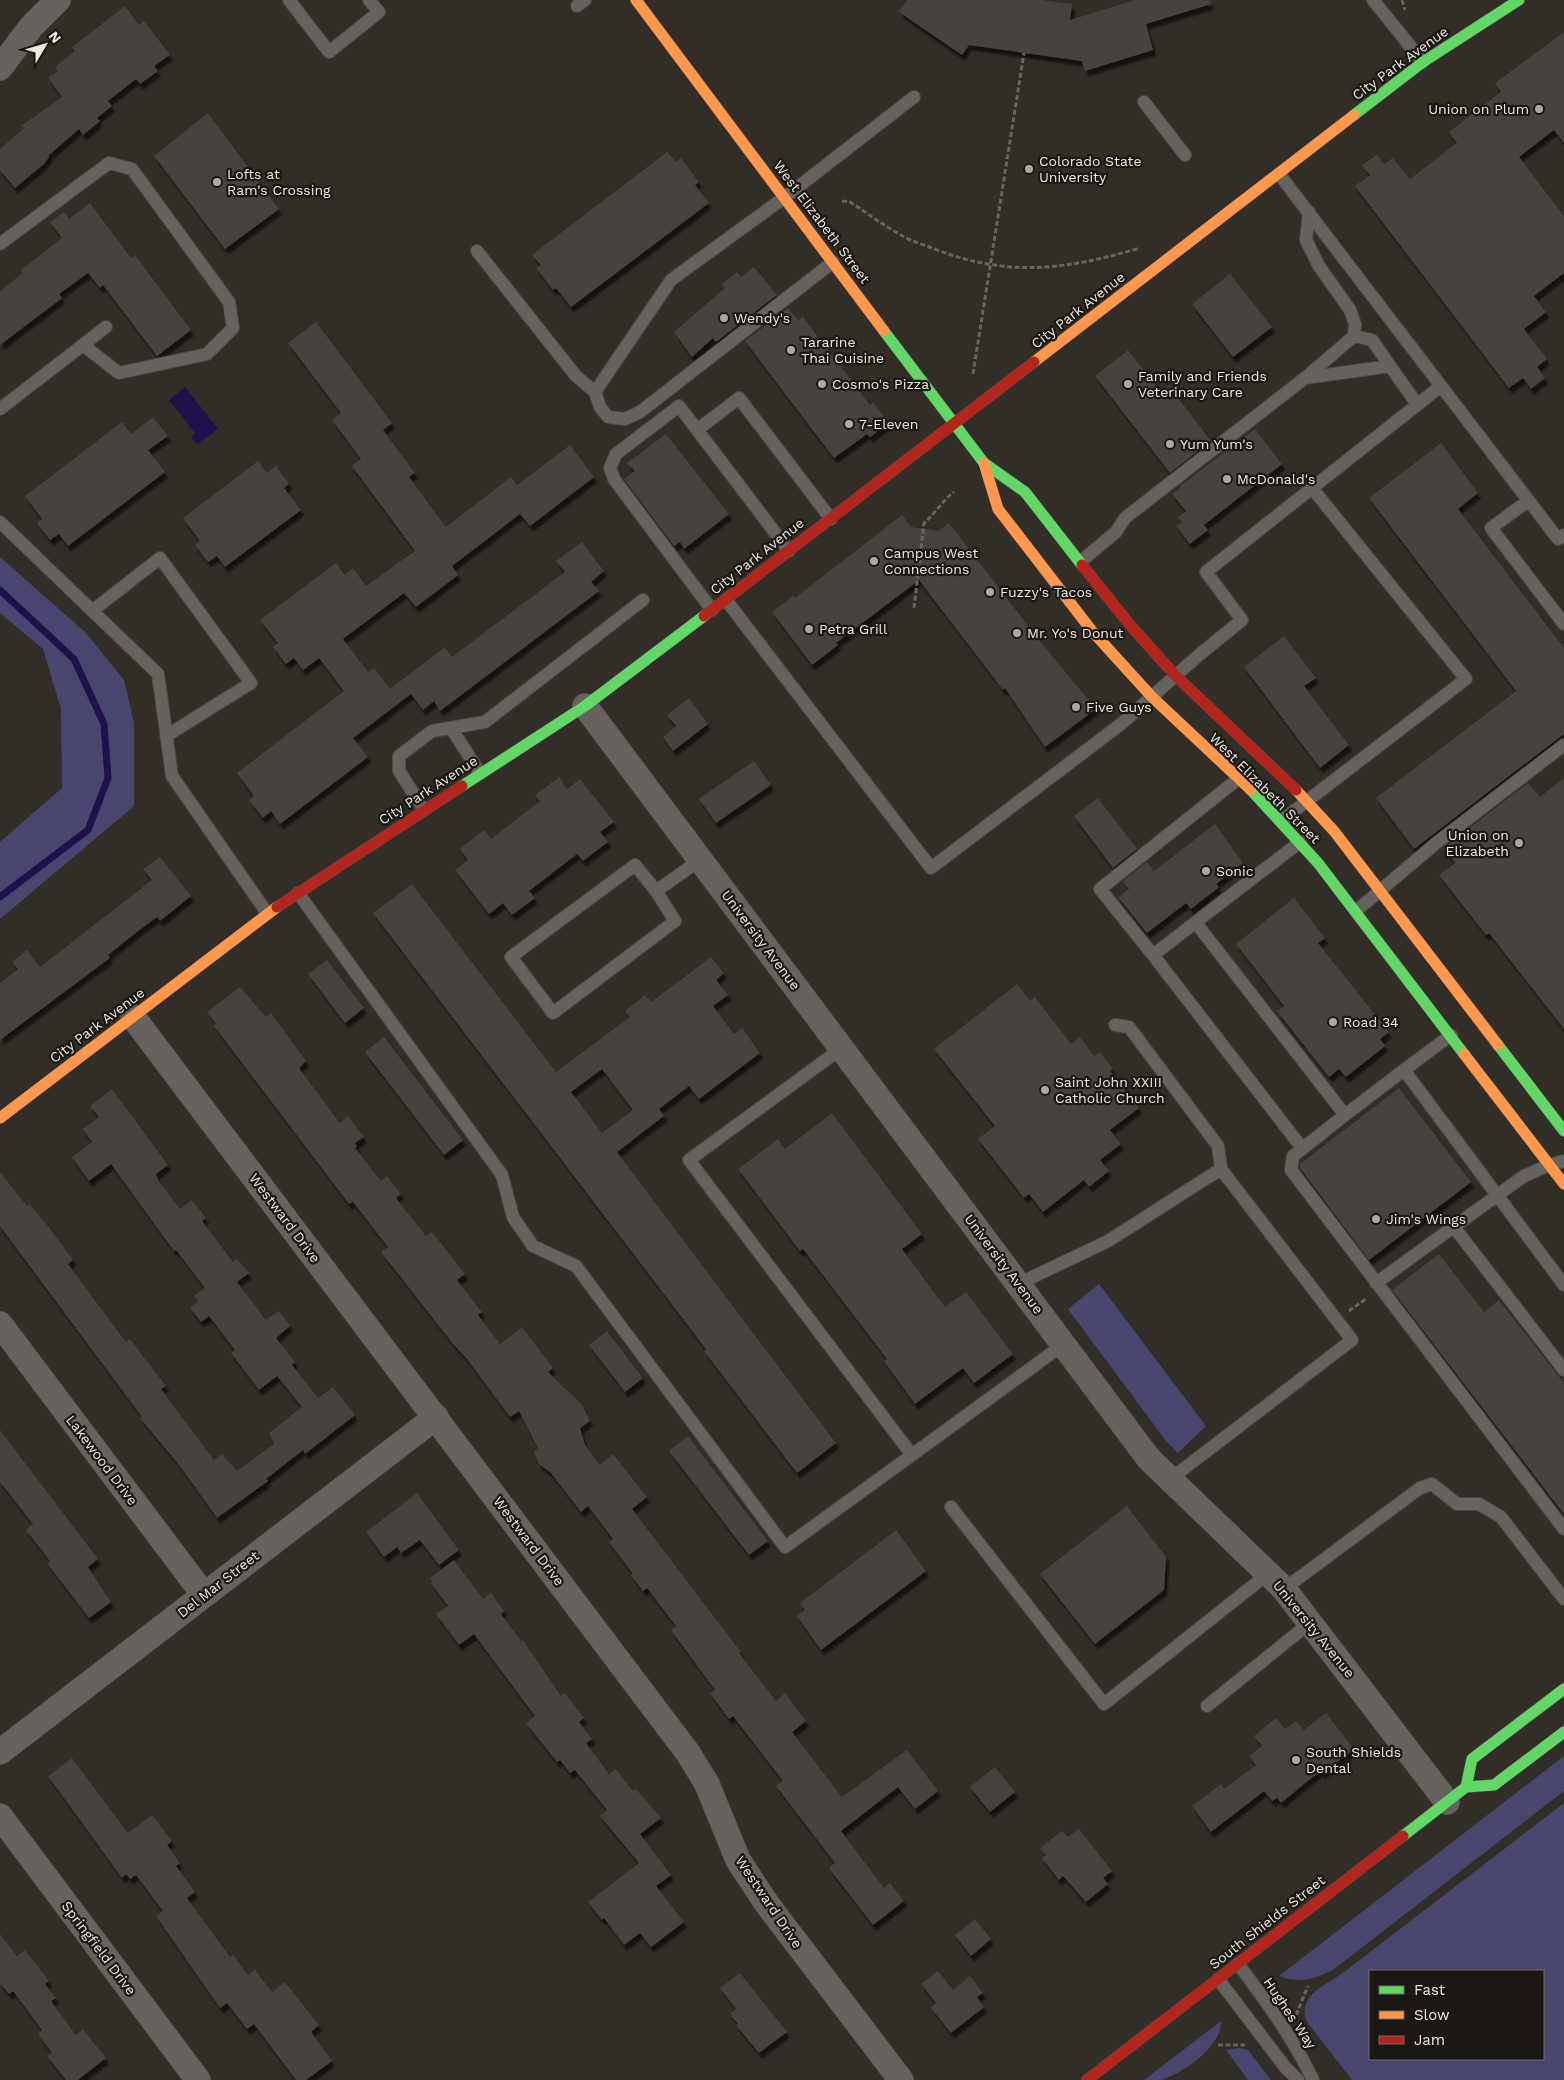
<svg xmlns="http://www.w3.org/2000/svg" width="1564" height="2080" font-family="'Work Sans',sans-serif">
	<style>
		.green { fill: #48466e; fill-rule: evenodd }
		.water { fill: #1f114b }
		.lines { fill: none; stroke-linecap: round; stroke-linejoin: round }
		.stream { stroke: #1f114b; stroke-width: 7 }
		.building { fill: #46423d; fill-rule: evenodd; filter: url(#shadow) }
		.lane-casing { stroke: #4d4843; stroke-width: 14 }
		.street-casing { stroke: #4d4843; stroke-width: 26 }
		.fast-casing { stroke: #4d4843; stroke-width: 12 }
		.slow-casing { stroke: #4d4843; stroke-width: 12 }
		.jam-casing { stroke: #4d4843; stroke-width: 12 }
		.path { stroke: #68645f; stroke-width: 3; stroke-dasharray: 5 2.5; stroke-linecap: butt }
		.lane { stroke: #66625d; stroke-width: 12 }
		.street { stroke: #66625d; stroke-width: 25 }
		.fast { stroke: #63d668; stroke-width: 11 }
		.slow { stroke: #ff974d; stroke-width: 11 }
		.jam { stroke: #b3261e; stroke-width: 11 }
		.poi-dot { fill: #ada7a1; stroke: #1b1712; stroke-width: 2 }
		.labels { text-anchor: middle; stroke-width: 4.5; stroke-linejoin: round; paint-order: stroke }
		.street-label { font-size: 14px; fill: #efe9e2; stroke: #1b1712 }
		.poi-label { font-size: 14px; fill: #efe9e2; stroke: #1b1712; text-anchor: start }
	</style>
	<defs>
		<filter id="shadow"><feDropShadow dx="3" dy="5.5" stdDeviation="1" flood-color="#0009"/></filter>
	</defs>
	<rect width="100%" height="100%" fill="#322d27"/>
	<!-- green -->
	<path class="green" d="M0 557 85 632 124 680 134 723V806L0 919V842L62 788 61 709 43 649 0 613Z
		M1099 1284 1206 1426 1178 1453 1166 1441 1068 1309Z
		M1564 1756V1791L1333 1970C1314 1979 1299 1984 1279 1976Z
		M1564 1803V2080H1352L1307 2022C1297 1997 1323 1986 1340 1975ZM1370 1971H1543V2059H1370Z
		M1221 2021C1223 2045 1182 2075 1160 2080 1155 2080 1149 2080 1144 2080Z
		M1239 2048 1248 2050 1271 2080H1248L1226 2050Z"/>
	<!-- water -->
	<path class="water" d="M185 387 218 429 197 444 191 437 195 433 169 400Z"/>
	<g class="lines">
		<!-- stream -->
		<path class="stream" d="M0 590 74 659 104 724 108 778 88 830 0 897"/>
	</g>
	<!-- building -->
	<path class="building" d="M907 0H1041L1072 4 1070 20 1135 0H1210L1211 4 1146 24 1153 50 1085 71 1082 61 969 45 962 55 899 12Z
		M125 6 139 25 144 21 170 55 154 66 158 71 140 84 136 79 108 101 112 106 97 118 100 121 83 135 79 129 48 156 49 157 44 164 15 188 0 170V149L24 128 21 126 62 97 48 78 58 71 55 67 75 51 72 47Z
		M1564 32V143L1554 130 1519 157 1564 216V273L1534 296 1546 312 1524 329 1547 359 1537 367 1545 378 1531 389 1523 378 1509 388 1355 186 1370 175 1362 165 1377 155 1384 164 1393 158 1410 179 1457 143 1449 132 1501 92 1495 83Z
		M208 113 279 209 225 249 154 156Z
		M667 152 676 162 681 158 699 182 695 185 709 203 571 307 556 288 553 290 536 268 541 265 532 255Z
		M90 203 131 258 135 255 191 330 157 356 103 285 100 288 88 273 59 294 62 298 0 345V291L23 273 21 270 62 238 50 222 64 212 69 219Z
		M754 267 777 295 716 342 713 338 692 357 674 332 725 288 722 284 737 272 741 277Z
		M1230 274 1272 327 1233 357 1192 304Z
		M788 308 798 320 803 317 870 405 873 402 889 423 870 437 867 434 834 458 745 341Z
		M316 322 392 423 383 430 415 473 409 477 446 527 511 477 517 485 570 445 594 477 530 526 520 514 452 566 458 575 416 607 404 593 343 639 368 672 374 668 390 689 445 647 452 657 565 572 556 561 582 542 604 571 591 582 599 591 440 711 434 701 423 710 411 694 353 738 368 757 280 824 271 811 263 818 249 800 254 796 237 773 344 691 319 658 303 670 294 658 286 664 273 647 278 643 260 620 336 563 345 575 353 568 366 586 415 551 352 466 361 459 332 420 341 413 288 343Z
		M1128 350 1161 392 1169 386 1211 441 1170 473 1095 376Z
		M153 417 168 436 148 450 165 472 68 546 59 534 50 540 37 523 42 519 25 496 122 422 131 434Z
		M1255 429 1282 464 1204 525 1208 530 1190 544 1176 526 1182 522 1178 517 1186 511 1172 494 1181 487 1180 486Z
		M666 434 729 514 684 549 680 542 674 546 624 479 635 471 627 463Z
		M1441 443 1478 493 1458 509 1564 648V734L1414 849 1376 798 1516 691 1369 498Z
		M258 461 267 473 276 466 289 484 284 488 301 510 225 567 217 556 208 562 195 545 200 541 183 518Z
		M902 515 911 527 938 531 949 523 1039 640 1096 709 1045 747 1005 688 1003 690 919 580 836 643 838 645 812 665 772 612 793 596 795 598Z
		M1284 636 1316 678 1304 686 1349 745 1320 768 1244 667Z
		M689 698 708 724 673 751 663 737 676 726 667 715Z
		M754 761 771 785 716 823 699 799Z
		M559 777 567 789 580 779 614 822 600 832 608 842 583 861 577 854 529 891 535 898 512 915 503 903 489 914 455 870 468 860 460 849 484 830 491 839 540 801 535 795Z
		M1564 778V1029L1489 933 1486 935 1439 875 1455 863 1443 848 1528 783 1540 797Z
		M1098 798 1137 849 1113 868 1074 816Z
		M1215 824 1243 863 1216 884 1219 887 1191 909 1186 903 1147 933 1118 897 1129 889 1123 881 1147 862 1154 871Z
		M160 857 191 896 160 921 157 917 138 931 108 955 110 958 0 1040V983L18 969 12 962 27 950 40 967 152 880 143 869Z
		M412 884 556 1072 630 1017 625 1011 645 995 651 1002 711 957 724 973 716 980 728 995 713 1006 734 1034 742 1028 760 1053 699 1099 689 1086 659 1109 664 1116 617 1152 836 1443 797 1473 704 1351 706 1349 373 913ZM602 1069 633 1110 602 1133 571 1092Z
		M1294 898 1325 938 1318 943 1389 1032 1380 1039 1385 1046 1346 1077 1339 1069 1329 1077 1277 1011 1284 1006 1236 944Z
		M327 960 364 1008 345 1023 308 974Z
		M1017 984 1030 1001 1035 997 1071 1044 1080 1037 1094 1056 1100 1052 1113 1069 1110 1071 1139 1108 1110 1130 1121 1144 1100 1160 1109 1171 1089 1187 1084 1180 1043 1212 1029 1194 1024 1198 978 1139 995 1126 934 1049Z
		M240 987 266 1017 271 1013 283 1029 306 1061 299 1068 340 1123 348 1116 364 1137 355 1143 357 1146 355 1148 381 1181 387 1176 401 1194 396 1198 426 1236 432 1232 465 1274 457 1280 482 1312 478 1315 500 1344 522 1327 553 1368 548 1372 582 1405 590 1421 580 1428 585 1445 600 1465 613 1454 647 1497 632 1509 741 1652 739 1653 776 1701 785 1693 806 1721 792 1732 842 1797 907 1750 938 1791 915 1809 898 1787 841 1831 884 1888 890 1883 904 1901 873 1925 829 1868 835 1863 776 1786 783 1781 733 1716 729 1719 710 1693 715 1690 671 1630 676 1626 647 1588 643 1591 631 1575 633 1574 609 1542 613 1539 588 1506 581 1512 551 1473 539 1464 534 1452 538 1448 519 1411 510 1417 467 1359 453 1344 381 1252 388 1247 353 1202 349 1204 214 1026 216 1024 207 1012Z
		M384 1037 463 1140 444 1155 365 1052Z
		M1399 1088 1471 1182 1369 1260 1300 1168V1164Z
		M112 1089 168 1165 156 1174 158 1180 180 1209 192 1200 206 1218 202 1221 233 1262 237 1259 249 1273 237 1282 266 1320 279 1311 290 1326 276 1338 295 1362 292 1365 318 1398 333 1387 355 1415 305 1454 303 1450 266 1479 268 1481 217 1518 180 1466 140 1418 142 1417 0 1226V1172L27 1206 29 1204 48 1226 73 1260 68 1264 126 1342 130 1339 166 1386 161 1389 214 1460 222 1454 237 1471 274 1444 269 1433 302 1407 277 1376 259 1390 231 1353 235 1350 209 1316 201 1322 190 1308 198 1301 194 1296 205 1288 176 1250 174 1251 111 1164 89 1181 72 1157 92 1142 83 1129 99 1117 90 1106Z
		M832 1113 922 1234 902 1249 945 1307 966 1292 1013 1354 974 1383 963 1368 915 1404 884 1361 887 1359 803 1249 800 1251 738 1169 778 1139 785 1149Z
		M1439 1254 1484 1312 1499 1300 1564 1383V1514L1392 1290Z
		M607 1331 643 1378 625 1392 589 1345Z
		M0 1430 98 1559 88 1567 111 1602 89 1618 47 1563 50 1561 26 1530 33 1524 0 1482Z
		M688 1436 768 1541 749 1555 669 1451Z
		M417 1493 459 1550 439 1565 420 1540 401 1553 397 1547 384 1557 366 1532Z
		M1127 1506 1166 1557 1164 1590 1095 1644 1040 1574Z
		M896 1530 926 1571 821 1650 797 1616 805 1610 800 1603Z
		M454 1560 483 1599 491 1593 504 1611 501 1614 521 1641 523 1640 561 1696 565 1693 584 1718 579 1722 592 1739 586 1743 609 1774 616 1769 633 1791 636 1789 661 1818 640 1834 671 1875 656 1886 684 1922 651 1947 640 1933 624 1945 604 1918 602 1920 588 1902 639 1863 600 1816 607 1810 575 1770 570 1773 560 1760 557 1762 526 1723 535 1716 474 1634 459 1645 436 1614 448 1606 431 1583 433 1582 430 1578Z
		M1326 1713 1354 1749 1322 1774 1320 1771 1281 1803 1277 1798 1272 1801 1264 1791 1211 1832 1192 1806 1221 1784 1224 1789 1256 1765 1249 1756 1262 1746 1254 1736 1276 1718 1285 1729 1296 1721 1304 1730Z
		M72 1758 128 1833 152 1815 172 1841 167 1845 180 1863 176 1866 195 1892 187 1898 230 1957 233 1955 248 1975 255 1970 272 1992 285 1982 319 2025 311 2032 332 2061 306 2080H296L254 2024 247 2029 227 2003 220 2008 156 1916 163 1911 136 1875 130 1879 126 1874 122 1878 48 1776Z
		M995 1767 1015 1792 990 1812 970 1787Z
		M1079 1829 1112 1871 1103 1878 1108 1884 1086 1902 1063 1876 1059 1880 1042 1858 1046 1855 1040 1848 1062 1831 1068 1837Z
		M975 1919 991 1939 971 1956 955 1935Z
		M0 1934 17 1956 25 1950 49 1981 45 1984 56 1998 51 2001 76 2035 83 2029 106 2058 78 2080H66L47 2056 52 2053 38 2034 42 2030 13 1991 9 1994 0 1983Z
		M938 1971 953 1990 970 1976 983 1993 977 1997 984 2007 951 2033 931 2008 936 2003 921 1984Z
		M740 1973 787 2032 759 2053 736 2025 738 2024 730 2014 736 2009 720 1988Z"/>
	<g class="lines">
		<defs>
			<path id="lane" d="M289 0 329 52 379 12 369 0
				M1373 0 1423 62
				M577 6 585 0
				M1144 102 1185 155
				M1279 174 1558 539 1564 535
				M1309 212 1306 240 1319 266 1350 310 1355 324 1354 336
				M0 244 109 163 132 169 229 302 233 328 207 354 119 373 83 345
				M477 251 576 376 595 392
				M833 262 640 412 625 419 608 417 600 407 595 392 671 280 785 197 914 97
				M1305 378 1354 336 1372 340 1390 366
				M0 409 106 327
				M697 430 739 398 831 519
				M1528 501 1491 528 1564 624
				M0 522 158 674 172 776 267 913
				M1080 562 1116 532 1125 518 1305 378 1390 366 1417 404
				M726 600 931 868 1121 724 1199 655 1242 620 1206 572 1441 386
				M712 610 614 479 610 468 616 454 679 406 789 551
				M92 611 160 558 251 683 166 736
				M451 728 480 773
				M1238 779 1100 889 1153 955 1300 842
				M424 810 399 771V756L432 731 485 722 643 600
				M1281 821 1466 679 1312 488
				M656 891 675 921 553 1013 511 957 635 865 656 891 700 860
				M298 893 502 1175 513 1217 533 1246 576 1266 785 1547 912 1455
				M1356 911 1435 844 1564 745
				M1196 923 1345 1115 1404 1070 1564 1285
				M1153 955 1302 1148
				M1115 1025 1129 1027 1218 1146 1221 1169
				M842 1048 689 1160 912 1455 1064 1344
				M1404 1070 1451 1035
				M1345 1115 1293 1156 1291 1170 1564 1529
				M1454 1227 1564 1370
				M1376 1283 1524 1176 1549 1165 1564 1161
				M1018 1284 1108 1241 1221 1169 1352 1340 1169 1480
				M951 1507 1104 1704 1269 1573
				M1284 1589 1420 1488 1432 1484 1457 1504H1479L1501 1517 1564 1599
				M1207 1706 1311 1622
				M1238 1964C1266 2001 1293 2038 1313 2080
				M1218 1979 1285 2067 1298 2080"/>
			<path id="street" d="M0 68 31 27 58 0
				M585 706 1149 1459 1284 1589 1447 1802
				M133 1017 688 1753 707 1784 738 1860 767 1904 901 2080
				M0 1324 204 1595
				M0 1752 436 1417
				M0 1816 198 2080"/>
			<path id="fast" d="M1354 115 1423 62 1519 0
				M884 331 984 463 1025 492 1082 565
				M462 786 585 706 704 616
				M1251 790 1318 863 1464 1054
				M1498 1045 1564 1131
				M1466 1787 1472 1759 1564 1689
				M1403 1836 1466 1787 1494 1785 1564 1732"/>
			<path id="slow" d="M636 0 884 331
				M1034 362 1354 115
				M984 463 998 509 1092 631 1152 697 1251 790
				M1296 790 1334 831 1498 1045
				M1464 1054 1564 1184
				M0 1118 277 907"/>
			<path id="jam" d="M1082 565 1130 625 1175 675 1296 790
				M704 616 1034 362
				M277 907 462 786
				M1087 2080 1403 1836"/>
		</defs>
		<!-- lane casing -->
		<use href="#lane" class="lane-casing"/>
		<!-- street casing -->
		<use href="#street" class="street-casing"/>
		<!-- fast casing -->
		<use href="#fast" class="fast-casing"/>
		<!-- slow casing -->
		<use href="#slow" class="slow-casing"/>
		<!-- jam casing -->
		<use href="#jam" class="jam-casing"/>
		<!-- path -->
		<path class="path" d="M1402 0 1405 10
			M842 201 850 202C867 213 883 225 901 235 910 241 922 244 932 248 1008 278 1064 270 1140 248
			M973 374 1024 53
			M914 608 924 523C936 513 942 501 954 492
			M1349 1311 1367 1298
			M1296 2015 1308 1986
			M1218 2045H1245"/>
		<!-- lane -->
		<use href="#lane" class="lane"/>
		<!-- street -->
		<use href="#street" class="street"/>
		<!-- fast -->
		<use href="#fast" class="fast"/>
		<!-- slow -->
		<use href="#slow" class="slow"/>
		<!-- jam -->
		<use href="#jam" class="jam"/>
	</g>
	<!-- markers -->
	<g class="poi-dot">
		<circle cx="1539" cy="109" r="5"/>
		<circle cx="1029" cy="169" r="5"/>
		<circle cx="217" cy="182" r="5"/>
		<circle cx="724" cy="318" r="5"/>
		<circle cx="791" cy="350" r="5"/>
		<circle cx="822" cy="384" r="5"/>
		<circle cx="1128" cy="384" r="5"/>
		<circle cx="849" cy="424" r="5"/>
		<circle cx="1170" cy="444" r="5"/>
		<circle cx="1227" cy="479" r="5"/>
		<circle cx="874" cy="561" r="5"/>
		<circle cx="990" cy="592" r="5"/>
		<circle cx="809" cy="629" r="5"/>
		<circle cx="1017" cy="633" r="5"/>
		<circle cx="1076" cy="707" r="5"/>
		<circle cx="1519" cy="843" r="5"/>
		<circle cx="1206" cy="871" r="5"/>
		<circle cx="1333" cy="1022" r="5"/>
		<circle cx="1045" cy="1090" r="5"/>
		<circle cx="1376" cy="1219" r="5"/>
		<circle cx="1296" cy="1760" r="5"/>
	</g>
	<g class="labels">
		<!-- street labels -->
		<g class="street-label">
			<text transform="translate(1400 63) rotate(-36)" y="5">City Park Avenue</text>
			<text transform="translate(822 222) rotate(53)" y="5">West Elizabeth Street</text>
			<text transform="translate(1078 310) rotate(-38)" y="5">City Park Avenue</text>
			<text transform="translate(757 556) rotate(-38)" y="5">City Park Avenue</text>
			<text transform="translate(1265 788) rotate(45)" y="5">West Elizabeth Street</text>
			<text transform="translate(428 790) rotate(-33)" y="5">City Park Avenue</text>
			<text transform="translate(761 940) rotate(53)" y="5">University Avenue</text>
			<text transform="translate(97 1025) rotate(-37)" y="5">City Park Avenue</text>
			<text transform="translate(285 1218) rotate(53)" y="5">Westward Drive</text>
			<text transform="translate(1004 1264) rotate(53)" y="5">University Avenue</text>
			<text transform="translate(102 1460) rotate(53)" y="5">Lakewood Drive</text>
			<text transform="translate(529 1541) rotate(53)" y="5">Westward Drive</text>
			<text transform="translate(218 1584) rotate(-38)" y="5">Del Mar Street</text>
			<text transform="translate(1314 1629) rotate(51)" y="5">University Avenue</text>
			<text transform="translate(769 1902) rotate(56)" y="5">Westward Drive</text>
			<text transform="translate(1267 1922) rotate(-38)" y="5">South Shields Street</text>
			<text transform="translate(99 1948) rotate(53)" y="5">Springfield Drive</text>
			<text transform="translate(1290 2013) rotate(56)" y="5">Hughes Way</text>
		</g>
		<!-- poi labels -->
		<g class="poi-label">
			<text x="1529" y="114" text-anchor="end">Union on Plum</text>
			<text x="1039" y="166">Colorado State<tspan x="1039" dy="16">University</tspan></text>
			<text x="227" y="179">Lofts at<tspan x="227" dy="16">Ram's Crossing</tspan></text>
			<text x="734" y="323">Wendy's</text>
			<text x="801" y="347">Tararine<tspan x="801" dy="16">Thai Cuisine</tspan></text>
			<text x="1138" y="381">Family and Friends<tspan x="1138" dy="16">Veterinary Care</tspan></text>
			<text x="832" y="389">Cosmo's Pizza</text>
			<text x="859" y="429">7-Eleven</text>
			<text x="1180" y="449">Yum Yum's</text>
			<text x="1237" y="484">McDonald's</text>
			<text x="884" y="558">Campus West<tspan x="884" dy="16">Connections</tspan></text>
			<text x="1000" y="597">Fuzzy's Tacos</text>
			<text x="819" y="634">Petra Grill</text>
			<text x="1027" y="638">Mr. Yo's Donut</text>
			<text x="1086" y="712">Five Guys</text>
			<text x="1509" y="840" text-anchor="end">Union on<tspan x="1509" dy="16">Elizabeth</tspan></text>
			<text x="1216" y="876">Sonic</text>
			<text x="1343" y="1027">Road 34</text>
			<text x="1055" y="1087">Saint John XXIII<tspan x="1055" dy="16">Catholic Church</tspan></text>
			<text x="1386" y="1224">Jim's Wings</text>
			<text x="1306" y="1757">South Shields<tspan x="1306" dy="16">Dental</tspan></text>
		</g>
	</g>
	<!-- legend -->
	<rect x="1369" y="1970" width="175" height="90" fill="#1b1712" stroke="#706b65"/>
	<rect x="1379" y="1986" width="25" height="8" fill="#63d668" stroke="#706b65"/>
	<text x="1414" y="1995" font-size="15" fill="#efe9e2">Fast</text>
	<rect x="1379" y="2011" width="25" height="8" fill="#ff974d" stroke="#706b65"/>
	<text x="1414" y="2020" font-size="15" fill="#efe9e2">Slow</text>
	<rect x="1379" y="2036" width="25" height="8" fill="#b3261e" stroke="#706b65"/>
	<text x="1414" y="2045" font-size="15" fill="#efe9e2">Jam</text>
	<!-- north arrow -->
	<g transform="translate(45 45) rotate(52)" stroke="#1b1712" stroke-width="4" paint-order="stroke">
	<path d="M0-4L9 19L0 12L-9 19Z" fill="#efe9e2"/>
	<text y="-8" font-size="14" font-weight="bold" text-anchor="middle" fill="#efe9e2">N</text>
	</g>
</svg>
